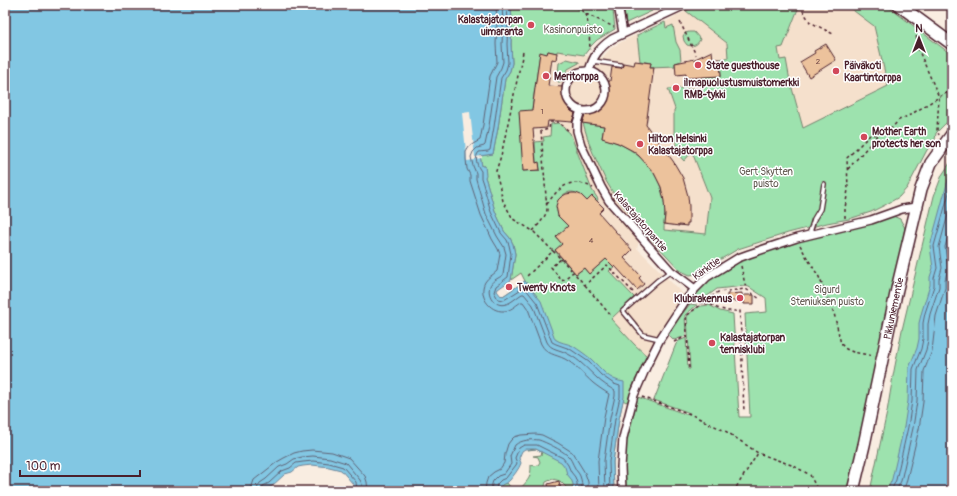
<svg xmlns="http://www.w3.org/2000/svg" width="957" height="496" font-family="Pangolin,sans-serif">
	<style>
		.built { fill: #f5e0cc }
		.green { fill: #9de2ae; stroke: #74806c }
		.water { fill: #82c7e3; stroke: #6c8499 }
		.pier { fill: #f9ede1 }
		.lines { fill: none; stroke-linecap: round; stroke-linejoin: round }
		.shore { stroke: #606275; stroke-width: 1 }
		.building { fill: #ecc29c; stroke: #4a1f2b }
		.lane-casing { stroke: #4a1f2b; stroke-width: 6 }
		.street-casing { stroke: #4a1f2b; stroke-width: 10 }
		.secondary-casing { stroke: #4a1f2b; stroke-width: 14 }
		.path { stroke: #4a1f2b; stroke-width: 1.5; stroke-dasharray: 3 3; stroke-linecap: butt }
		.lane { stroke: #fff; stroke-width: 3.5 }
		.street { stroke: #fff; stroke-width: 7 }
		.secondary { stroke: #fff; stroke-width: 11 }
		.poi-dot { fill: #d1495b; stroke: #fff; stroke-width: 1.5 }
		.labels { text-anchor: middle; stroke-width: 3; stroke-linejoin: round; paint-order: stroke }
		.number-label { font-size: 8px; fill: #724847 }
		.poi-label { font-size: 10px; font-weight: bold; fill: #4a1f2b; stroke: #fff; text-anchor: start }
		.park-label { font-size: 10px; fill: #635a52; stroke: #fff }
		.street-label { font-size: 10px; fill: #4a1f2b; stroke: #fff }
	</style>
	<rect width="100%" height="100%" fill="#f9ede1"/>
	<filter id="ink" filterUnits="userSpaceOnUse"><feTurbulence type="fractalNoise" baseFrequency=".025" numOctaves="2"/><feDisplacementMap in="SourceGraphic" scale="8" xChannelSelector="R" yChannelSelector="G"/><feConvolveMatrix kernelMatrix="1 2 1 2 8 2 1 2 1" color-interpolation-filters="sRGB"/></filter>
	<g filter="url(#ink)">
		<!-- built -->
		<path class="built" d="M807 5H846L874 26 888 86 803 128 790 81 786 60H780L778 47 783 46 799 9 803 8Z
			M686 11 727 43 730 86 668 89 710 198 706 234 664 230 643 229 637 248 684 295 682 300 655 341 633 385 525 281 522 274 511 280 513 262 511 44 602 58 610 49 623 41 661 24Z"/>
		<!-- green -->
		<path class="green" d="M511 5H582L613 10 615 29 597 40 591 46 584 55 557 51V53L548 51 547 54 540 53 523 171 540 170 539 163H536L535 142 544 141 543 137 550 136 551 124 558 123 570 133 592 190 598 199 597 201 592 196 587 201C584 199 580 195 576 193 564 188 553 203 558 214 560 219 566 222 570 225L556 237 562 244 555 251 576 274 584 268 589 274 606 259 614 267 609 271 634 297 611 319 634 344 648 357 635 380 628 401 626 402 623 400 619 419 613 462 614 491 522 337 502 295 503 296 525 281 521 273 511 280 515 254 513 244 510 238 504 231 495 211 487 183 485 177V166H482L480 156 493 154 498 128 505 79 510 71 512 63 511 44 512 22Z
			M623 5H651L652 11 626 23Z
			M698 5H807L803 8 798 9 783 47 778 48 780 60 786 59 790 81 803 128 888 86 874 26 846 5H886L952 55V117L936 133 935 140 927 150 907 188 899 197 885 205 871 212 849 219 827 223 788 233 738 249 696 274 690 275 681 271 652 240 615 196 606 181 593 153 589 143 583 123 604 126 602 138C633 145 660 169 664 201 666 211 664 220 664 230L706 234 710 198 692 152 684 161 676 152V142L674 134V110L675 109 668 89 702 88V77L721 76 720 59 728 58 727 43 686 11Z
			M665 22 666 28 673 25 676 42 680 50 681 61 675 63V66L650 67 651 63 640 61 637 35Z
			M689 32H694L700 39C698 45 693 47 687 45L684 41 683 36 685 33Z
			M567 59 579 62V63L568 69 560 82H558V80L563 73 558 72 559 63Z
			M952 160V174L948 180 936 246 919 491H870L887 412 893 376 902 330 928 221 934 196 942 175Z
			M893 216 900 219 905 228 853 476 848 491H626L625 461V440L635 396 685 414 690 413 654 400 676 344 679 341 686 338 688 369H690L687 316 696 308 701 306 709 305 720 311 733 314 739 417H750L745 314 767 312 766 298 749 287 745 286 717 289 702 300H697L694 296 706 282 735 262 796 239 882 217Z
			M690 304 697 305 685 315 686 336 674 340 667 333Z
			M543 437 587 491H567L566 487 560 481 553 479 546 482 545 486 547 491H500V486L503 484 507 483 511 488 520 489C529 479 531 478 531 465L535 466 538 465 540 462 538 457 533 456 541 455 542 452 536 449 528 450Z"/>
		<!-- water -->
		<path class="water" d="M5 5H511L512 22 511 44 512 63 510 71 505 79 498 128 493 154 480 156 482 166H485L486 175 485 177 487 183 495 211 504 231 510 238 513 244 515 254 511 280 498 289 497 291 501 296 502 295 503 296 525 281 541 301 555 339C560 343 567 343 573 346 579 350 585 354 591 359 602 369 608 380 624 382V397L619 419 613 462 614 491H573V484L571 479 567 474 565 467 561 462 536 449H525L522 451 519 458 521 463C519 469 514 475 510 480 505 486 501 481 500 491H353V484L341 470 329 467 312 465 303 466 298 467 292 472 285 474 272 486 263 491H5Z
			M952 174V491H887L892 479 904 427 908 401 909 368 917 348 919 339V323L922 311 930 285V277L933 268 930 246 948 180Z"/>
		<!-- pier -->
		<path class="pier" d="M470 112 475 157 482 156V158L475 159V160L467 161 462 113Z"/>
		<g class="lines">
			<!-- shore -->
			<path class="shore" d="M496 5 497 23 496 44 497 62 490 76 483 125 480 140 473 144 469 147 466 152V159L467 169 470 175V181L481 215 492 239 498 249 500 254 497 271C493 275 488 277 485 282 478 295 489 312 504 311 510 311 515 306 521 302H523L528 309 541 344C547 355 555 354 565 359 576 365 584 375 593 383 598 387 604 391 609 394L604 417 598 461 599 491
				M502 5 503 23 502 44 503 62 501 68 496 77 489 126 485 145 484 146 477 148 473 152 471 157 473 166 476 173V179L486 214 497 236 504 247 506 254 503 275C499 278 493 280 491 284 485 294 495 308 506 304 511 303 517 297 522 294H524L533 305 547 342C551 350 560 349 568 354 580 360 587 369 597 378 602 383 609 387 615 391V396L610 418 604 461 605 491
				M507 5 508 23 507 44 508 63 506 70 501 78 494 127 490 150 488 151 479 152C474 157 477 166 481 171V178L483 184 491 212 501 233 507 240 509 245 511 254 508 277 496 286 494 292 498 299 504 300 523 288H525L537 303 552 342 556 344 570 349 589 362 601 375 614 384 620 386V397L615 419 609 462 610 491
				M251 491 252 486 254 480 277 462 284 458 294 453 302 451 312 450 332 452 349 458 365 476 367 482 368 491
				M257 491 258 486 260 483 266 479 279 467 287 464 294 459 302 457 313 456 330 458 346 463 360 480 362 484V491
				M262 491 263 486 269 483 282 471 290 468 296 463 303 462 313 461 329 463 343 467 356 482 357 491
				M485 491 486 483 488 477 494 472 500 469 504 463 505 454 508 444 511 440 514 437 521 435 536 434 542 435 558 443 572 452 585 473 588 482V491
				M491 491 492 484 493 481 498 476 504 474 511 464 510 456 515 445C521 440 532 439 539 440 545 442 562 450 567 455 571 458 572 463 575 468 576 471 579 473 580 476 582 481 582 486 582 491
				M496 491 497 484 501 480 506 478 516 465 517 463 515 458 519 448 524 445H537L563 458 568 465 571 472 575 477 577 483V491
				M891 491 896 480 908 427 912 401 913 369 921 349 923 339V323L925 313 934 286V278L937 268 934 246 952 182
				M896 491 901 481 913 428 917 401 918 370 926 350 928 340V324L930 314 939 287V279L942 268 939 247 952 200
				M903 491 906 483 919 429 923 402 924 371 932 351 936 316 945 288V280L948 268 945 247 952 222"/>
		</g>
		<!-- building -->
		<path class="building" d="M826 44 836 60 809 77 800 62 815 53 814 51Z
			M548 51 557 53 556 60 552 59 548 86 563 87V93L565 103 571 111 575 113 572 122 559 121H548L547 128 533 129 536 163 539 162 540 170 523 171 519 111 532 110 540 52 547 54Z
			M712 51 713 59H720L721 76 686 78V74L676 75 675 63 695 59Z
			M635 61 651 63 650 67H654L646 125 673 161 683 178 688 196 689 206V223H687V226L679 225V226L664 224 665 215 664 201 661 187 654 173 639 156 633 151 618 143 602 138 604 126 582 123 585 115 595 113 603 107 606 103 609 93V88L607 82 610 81 612 67 621 68 623 66V63L634 65Z
			M572 193H576L581 195 587 201 592 196 604 208 599 213 632 250 624 258 641 276 639 278 644 284 637 290 615 266 614 267 606 259 589 274 584 268 576 274 555 250 562 244 556 237 568 226 558 216 556 206 558 200 561 197 566 194Z
			M742 293V301H727V294Z
			M744 295H754V304H744Z
			M559 481 561 491H549L548 484Z"/>
		<g class="lines">
			<defs>
				<path id="lane" d="M593 61 620 65
					M809 235 814 219 820 209 824 184
					M660 339 643 335 623 311 657 281 671 271"/>
				<path id="street" d="M618 5 623 33
					M589 71C593 56 599 48 612 39L685 5
					M566 91a20 20 0 1 1 40 0a20 20 0 1 1-40 0Z
					M581 110 577 123V131L581 145 601 187 609 201 671 271 695 289
					M622 491 621 467 623 438 634 395 647 365 660 339 685 301 695 289 707 277 738 258 749 254 797 238 871 220 902 209 916 207"/>
				<g id="secondary">
					<path d="M899 5 952 44"/>
					<path id="s1" d="M853 491 864 445 897 289 921 189 931 163 952 134"/>
				</g>
			</defs>
			<!-- lane casing -->
			<use href="#lane" class="lane-casing"/>
			<!-- street casing -->
			<use href="#street" class="street-casing"/>
			<!-- secondary casing -->
			<use href="#secondary" class="secondary-casing"/>
			<!-- path -->
			<path class="path" d="M571 5H574L586 14 614 27
				M800 5 801 8 810 22 835 35
				M586 14 589 29 590 50
				M680 22 696 55
				M916 30 917 44 919 51 939 97 937 130 939 135
				M523 52 501 156 496 171 503 201 513 219 533 231 553 251 527 276
				M848 169 879 134
				M547 204C560 186 571 176 593 188
				M845 218V208L848 190 847 158 870 135 879 134 889 131 899 120 910 115 944 94 952 91
				M533 231C539 224 545 218 547 210L541 131 549 129 550 122H558L569 131
				M800 245 806 256 819 277 834 313 841 344 846 349 853 352 874 356
				M553 251 561 259 551 267 562 281 573 272 585 285 607 265 634 293
				M561 259 573 272
				M741 266 746 289 760 299
				M585 285 612 317
				M693 302 710 304 717 308 728 311H740L744 412
				M674 342 687 336
				M689 368 686 316 718 292 746 289
				M642 397 690 414 727 432 758 453 794 466 810 475 818 491
				M732 491 737 486 758 453"/>
			<!-- lane -->
			<use href="#lane" class="lane"/>
			<!-- street -->
			<use href="#street" class="street"/>
			<!-- secondary -->
			<use href="#secondary" class="secondary"/>
		</g>
	</g>
	<!-- markers -->
	<g class="poi-dot">
		<circle cx="531" cy="25" r="4"/>
		<circle cx="698" cy="65" r="4"/>
		<circle cx="836" cy="71" r="4"/>
		<circle cx="546" cy="76" r="4"/>
		<circle cx="676" cy="88" r="4"/>
		<circle cx="864" cy="137" r="4"/>
		<circle cx="640" cy="144" r="4"/>
		<circle cx="509" cy="287" r="4"/>
		<circle cx="740" cy="298" r="4"/>
		<circle cx="712" cy="343" r="4"/>
	</g>
	<g class="labels">
		<!-- number labels -->
		<g class="number-label">
			<text x="818" y="64">2</text>
			<text x="542" y="114">1</text>
			<text x="591" y="243">4</text>
		</g>
		<!-- poi labels -->
		<g class="poi-label">
			<text x="523" y="23" text-anchor="end">Kalastajatorpan<tspan x="523" dy="12">uimaranta</tspan></text>
			<text x="706" y="69">State guesthouse</text>
			<text x="844" y="69">Päiväkoti<tspan x="844" dy="12">Kaartintorppa</tspan></text>
			<text x="554" y="80">Meritorppa</text>
			<text x="684" y="86">ilmapuolustusmuistomerkki<tspan x="684" dy="12">RMB-tykki</tspan></text>
			<text x="872" y="135">Mother Earth<tspan x="872" dy="12">protects her son</tspan></text>
			<text x="648" y="142">Hilton Helsinki<tspan x="648" dy="12">Kalastajatorppa</tspan></text>
			<text x="517" y="291">Twenty Knots</text>
			<text x="732" y="302" text-anchor="end">Klubirakennus</text>
			<text x="720" y="341">Kalastajatorpan<tspan x="720" dy="12">tennisklubi</tspan></text>
		</g>
		<!-- park labels -->
		<g class="park-label">
			<text x="573" y="33">Kasinonpuisto</text>
			<text x="766" y="175">Gert Skytten<tspan x="766" dy="12">puisto</tspan></text>
			<text x="827" y="293">Sigurd<tspan x="827" dy="12">Steniuksen puisto</tspan></text>
		</g>
		<!-- street labels -->
		<g class="street-label">
			<text transform="translate(641 221) rotate(49)" y="4">Kalastajatorpantie</text>
			<text transform="translate(706 268) rotate(-36)" y="4">Kärkitie</text>
			<text dy="4" stroke="none"><textPath href="#s1" startOffset="187">Pikkuniementie</textPath></text>
		</g>
	</g>
	<!-- margin -->
	<rect width="957" height="496" fill="none" stroke="#fff" stroke-width="20"/>
	<rect x="10" y="10" width="937" height="476" fill="none" stroke="#4a1f2b" stroke-width="1.5" filter="url(#ink)"/>
	<!-- north arrow -->
	<g transform="translate(919 38)" stroke="#ffffff" stroke-width="3" paint-order="stroke">
	<path d="M0-3L7 15L0 10L-7 15Z" fill="#4a1f2b"/>
	<text y="-6" font-size="11" font-weight="bold" text-anchor="middle" fill="#4a1f2b">N</text>
	</g>
	<!-- scale -->
	<path d="M20 470v6h120v-6" fill="none" stroke="#4a1f2b" stroke-width="2"/>
	<text x="26" y="470" font-size="12" fill="#4a1f2b" stroke="#ffffff" stroke-width="3" paint-order="stroke">100 m</text>
</svg>
